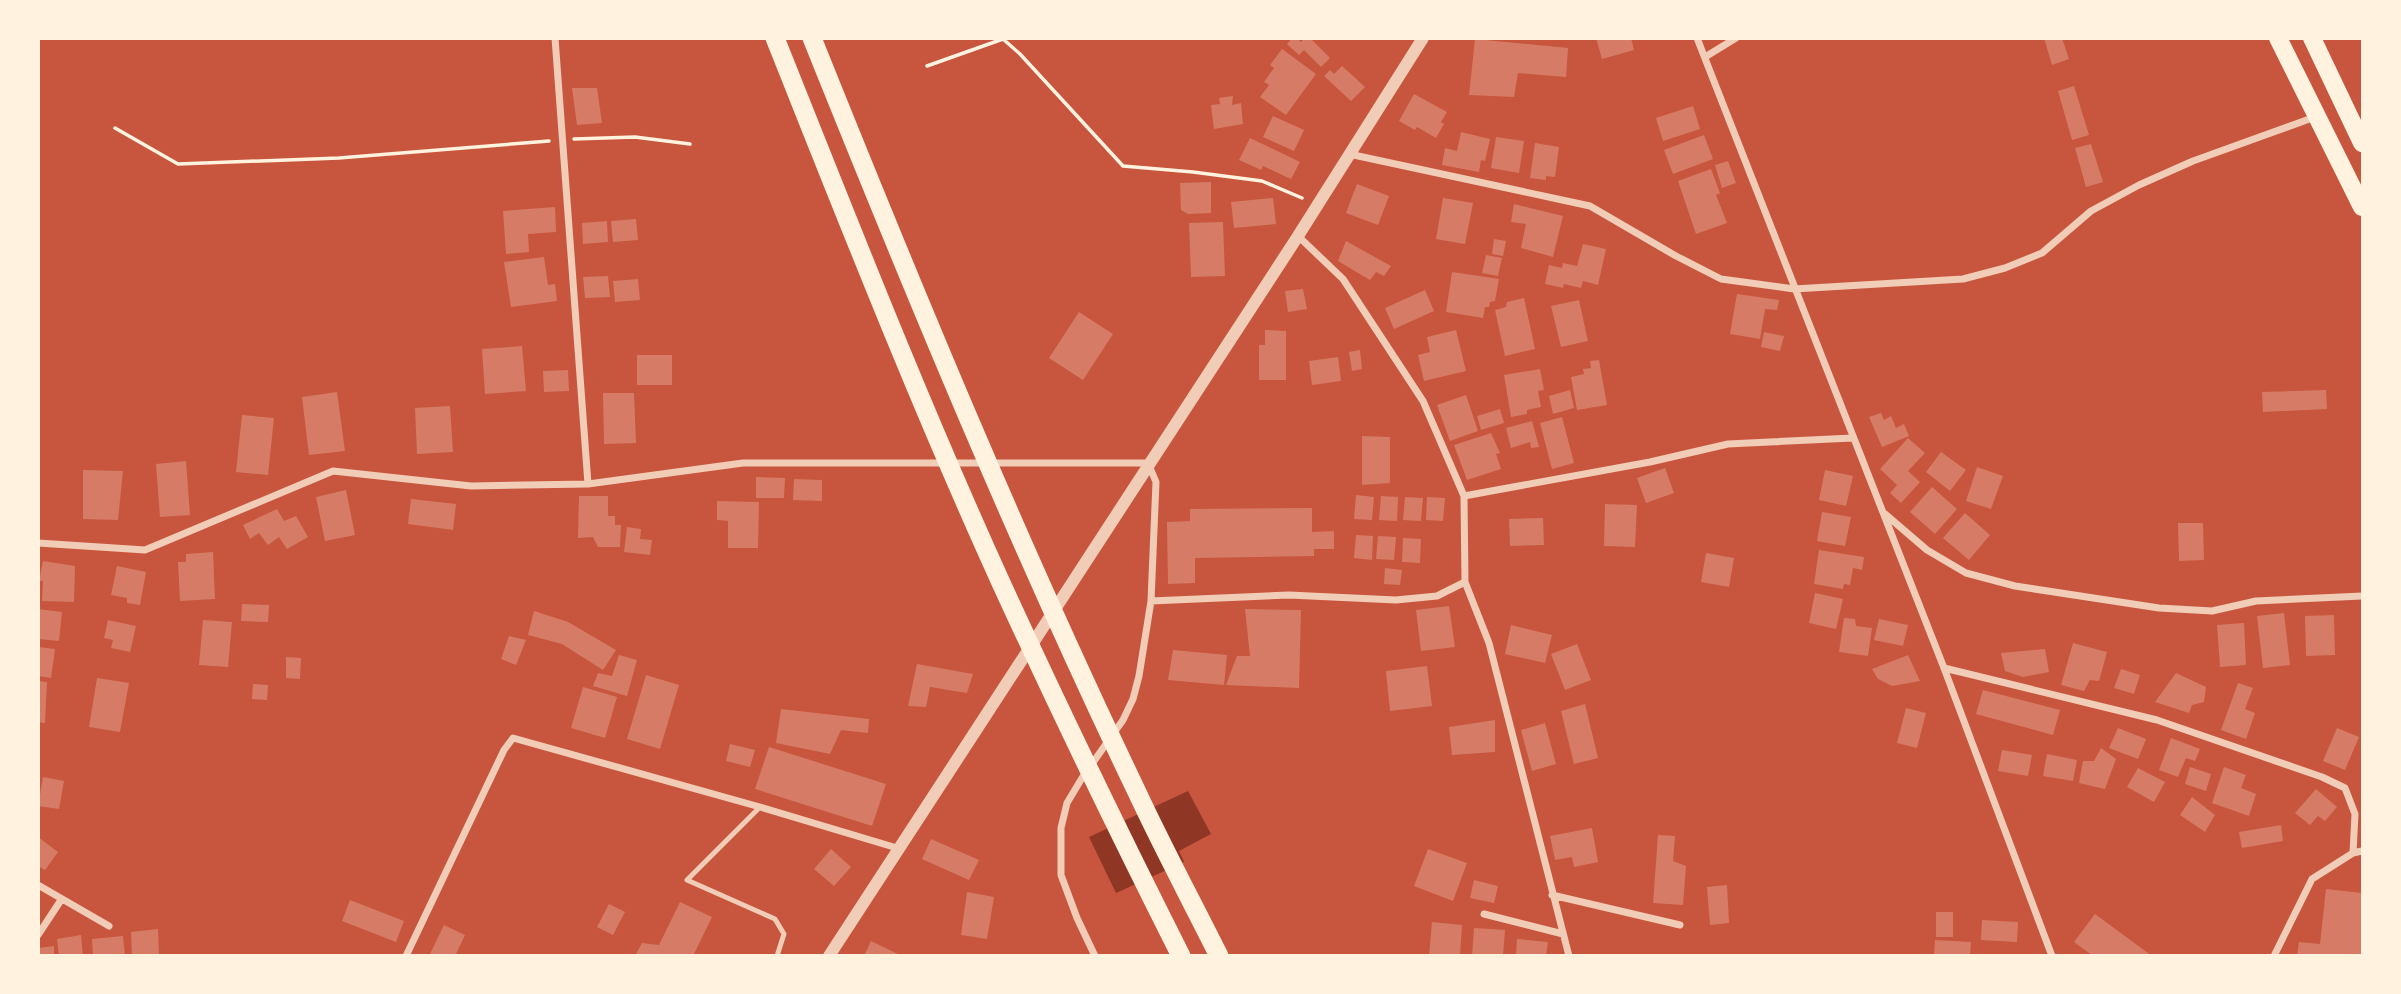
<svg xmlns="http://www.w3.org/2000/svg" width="2401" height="994" font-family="Lora,serif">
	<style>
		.water { fill: #8f3625 }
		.building { fill: #d67c66 }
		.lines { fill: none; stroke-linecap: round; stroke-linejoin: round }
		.path { stroke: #fff3e0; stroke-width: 3.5 }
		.service { stroke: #f1ccb7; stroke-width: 5 }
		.minor { stroke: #f1ccb7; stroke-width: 7 }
		.tertiary { stroke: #f1ccb7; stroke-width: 12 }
		.trunk { stroke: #fff3e0; stroke-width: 18 }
		.motorway { stroke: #fff3e0; stroke-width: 19 }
	</style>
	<rect width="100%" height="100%" fill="#c8553d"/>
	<!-- water -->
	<path class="water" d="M1188 791 1211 834 1179 851 1184 862 1116 893 1089 837Z"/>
	<!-- building -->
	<path class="building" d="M1292 38H1297L1301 42 1304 38H1310L1330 58 1321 67 1304 50 1299 55 1287 44Z
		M1596 38H1631L1634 50 1602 59Z
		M2044 38H2062L2069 59 2052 65Z
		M1475 39 1568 48 1566 77 1518 73 1514 97 1469 95Z
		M1282 49 1316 74 1286 115 1260 97 1269 85 1264 82 1274 68 1270 65Z
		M1342 66 1365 87 1351 101 1324 76 1330 70 1334 74Z
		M2074 86 2089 135 2072 140 2058 91Z
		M572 88H597L602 123 577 125Z
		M1414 94 1447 112 1441 122 1444 124 1436 138 1417 127 1415 130 1399 121Z
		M1233 96 1232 105 1241 103 1243 124 1214 129 1211 105 1220 104 1219 98Z
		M1693 106 1700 129 1663 141 1656 118Z
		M1273 116 1304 130 1294 151 1263 137Z
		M1461 132 1490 139 1485 161 1481 160 1479 172 1442 165 1445 148 1457 151Z
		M1704 135 1713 159 1673 174 1664 150Z
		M1496 137 1524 141 1519 173 1491 168Z
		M1250 138 1300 162 1291 179 1263 166 1261 170 1239 160Z
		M1535 143 1559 147 1555 177 1546 176V180L1530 178Z
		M2091 144 2103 182 2086 187 2075 148Z
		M1728 161 1736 183 1722 188 1715 165Z
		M1711 169 1720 193 1716 195 1727 223 1696 234 1678 181Z
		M1211 182V213L1188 214 1181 210 1180 183Z
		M1357 184 1389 196 1378 225 1346 213Z
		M1273 198 1276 224 1234 228 1231 202Z
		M1443 198 1473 203 1465 244 1436 239Z
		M1514 204 1563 216 1553 257 1521 248 1526 224 1511 222Z
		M555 207 556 232 528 234 529 252 506 254 503 211Z
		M636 219 638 240 613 242 611 221Z
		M607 221 608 242 583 244 582 223Z
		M1223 222 1225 276 1191 277 1189 223Z
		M1494 239 1506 241 1503 256 1492 254Z
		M1346 241 1391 266 1384 276 1376 272 1370 280 1338 261Z
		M1583 244 1606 249 1598 285 1583 281 1581 288 1564 284 1563 288 1545 284 1549 265 1562 268 1563 263 1577 266Z
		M1486 255 1502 258 1498 276 1482 273Z
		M544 257 548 285 555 284 557 301 511 307 504 262Z
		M1452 272 1499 279 1495 301 1490 302 1489 307H1485L1483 318 1446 312Z
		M608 276 610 297 585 298 583 277Z
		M638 279 640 300 615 302 613 281Z
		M1303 289 1307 309 1288 312 1285 291Z
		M1425 290 1434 311 1394 329 1385 308Z
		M1737 294 1779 300 1777 310 1765 309 1760 339 1730 334Z
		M1524 298 1535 349 1505 356 1495 310 1506 307 1507 302Z
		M1579 300 1588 341 1561 347 1551 306Z
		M1079 312 1113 334 1083 380 1049 358Z
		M1265 330 1286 331V380H1259V345H1265Z
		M1456 330 1466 371 1424 381 1418 355 1430 352 1427 337Z
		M1764 332 1784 336 1780 351 1761 347Z
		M522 346 526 391 485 394 482 349Z
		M1360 350 1362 369 1352 371 1349 352Z
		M637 355H672V385H637Z
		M1338 357 1341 381 1312 385 1309 361Z
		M1599 360 1607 405 1577 410 1571 377 1584 374 1583 369 1591 368 1590 361Z
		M1540 369 1544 390 1538 391 1541 407 1527 410V414L1511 417 1504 375Z
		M568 370 569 391 544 392 543 371Z
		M1570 390 1574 408 1553 414 1549 396Z
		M2326 390 2327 409 2263 412 2262 392Z
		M337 392 345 451 309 455 302 397Z
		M603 393H634L636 443 604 444Z
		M1466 395 1478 431 1450 441 1437 405Z
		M450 406 453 452 417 454 415 408Z
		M1500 409 1504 423 1481 430 1477 416Z
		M1881 413 1884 420 1891 416 1896 428 1904 424 1909 436 1882 447 1869 417Z
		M242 415 274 418 268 475 236 472Z
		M1562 417 1574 463 1552 469 1540 423Z
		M1532 421 1539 447 1531 448 1530 442 1511 448 1506 428Z
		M1491 433 1500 453 1496 454 1501 469 1467 480 1454 445Z
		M1362 436 1390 437V483L1362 485Z
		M1908 438 1925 453 1908 471 1920 482 1901 503 1890 493 1897 485 1880 469Z
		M1941 452 1966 470 1950 491 1926 472Z
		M186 461 190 515 160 517 156 464Z
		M1977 467 2003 476 1991 509 1966 501Z
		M1665 468 1674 493 1646 503 1637 478Z
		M83 470 123 471 118 520 83 519Z
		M1825 470 1853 476 1846 506 1819 500Z
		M756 477 785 478 784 498H756Z
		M794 479 822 480V501L793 500Z
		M1932 487 1957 509 1935 534 1910 512Z
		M346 490 355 535 325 541 316 497Z
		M1356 495 1374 497 1372 520 1354 519Z
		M579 496H608V516H615V525H621L620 547H598L593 537 578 538Z
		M1381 496 1398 497 1397 521 1379 520Z
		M1405 497 1423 498 1421 521 1403 520Z
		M1427 497 1445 498 1443 521 1426 520Z
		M411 499 456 504 453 530 408 524Z
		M717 501 759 502 758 548H728V521L717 520Z
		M1605 504 1637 505 1635 547 1604 546Z
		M1312 508V532L1334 531V549H1314V556L1195 558V583L1168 584 1167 522 1190 521V509Z
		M277 509 284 521 296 516 308 537 287 549 279 537 268 545 259 533 250 539 243 525Z
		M1822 512 1851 517 1845 546 1817 541Z
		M1965 513 1990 535 1969 560 1943 538Z
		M1543 518 1544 545 1510 546 1509 519Z
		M2178 523H2203L2204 560 2179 561Z
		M627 527 641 529 640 539 652 540 650 555 624 552Z
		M1356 535 1373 536 1372 560 1354 558Z
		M1378 536 1396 537 1394 560 1376 559Z
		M1403 538 1421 539 1420 563 1402 562Z
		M1819 550 1864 557 1862 570 1853 568 1850 585 1844 584 1843 589 1814 584Z
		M213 552 215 599 180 601 178 562H186V554Z
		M1706 553 1734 558 1729 587 1701 582Z
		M43 561 75 566 74 602 42 601 43 581H39Z
		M117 566 146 572 140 605 127 603V598L111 595Z
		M1385 568 1402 570 1400 585 1384 584Z
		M1815 593 1843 599 1836 629 1809 623Z
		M242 604 269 605 268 622 241 621Z
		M1449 606 1455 647 1421 651 1416 610Z
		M38 609 62 612 59 641 38 639Z
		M1245 609 1301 610 1299 688 1226 685 1237 656H1250Z
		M534 611 568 622 616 650 603 670 562 644 528 635Z
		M2284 613 2290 665 2263 668 2257 616Z
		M2334 615 2335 655 2306 656 2305 616Z
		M1844 618 1855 619 1856 626 1872 628 1868 656 1839 652Z
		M1879 619 1908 625 1903 646 1874 640Z
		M108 620 136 626 130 652 111 648 113 640 104 638Z
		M203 620 232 622 228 667 199 665Z
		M2244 623 2246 665 2220 667 2217 625Z
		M1511 625 1552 635 1545 663 1505 654Z
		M509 636 526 640 516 665 501 659Z
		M2073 643 2107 652 2099 681 2090 680 2084 691 2061 685Z
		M1577 644 1591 680 1565 690 1551 654Z
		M38 647 55 649 51 678 38 676Z
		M2045 649 2049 672 2023 677 2005 671 2001 653Z
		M1173 650 1227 655 1224 685 1168 680Z
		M619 655 637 660 627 696 593 686 598 673 612 676Z
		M1908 655 1920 681 1892 686 1878 679 1872 669Z
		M286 657 301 658 300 679 286 678Z
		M917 664 973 674 967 693 930 687 926 707 908 706Z
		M1427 666 1432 706 1390 711 1386 671Z
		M2121 669 2140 675 2134 694 2114 688Z
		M2176 673 2206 687 2204 702 2192 705 2189 713 2155 702Z
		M646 675 679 685 660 749 627 739Z
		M97 678 129 683 120 732 89 727Z
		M38 681 47 682 45 723 38 722Z
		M2238 683 2253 688 2245 709 2255 713 2246 739 2221 730Z
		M253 684 268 685 267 700 252 699Z
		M583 687 617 697 605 738 571 728Z
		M1983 690 2060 710 2053 735 1976 714Z
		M1585 704 1598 758 1574 764 1561 711Z
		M1906 708 1926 713 1917 748 1897 743Z
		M781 709 869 719 868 733 841 730 830 754 776 743Z
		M1495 720V752L1452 755 1449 727Z
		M1545 723 1556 764 1532 771 1521 730Z
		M2118 728 2146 739 2138 759 2109 748Z
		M2337 728 2359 737 2345 770 2323 761Z
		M2171 738 2200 749 2195 761 2186 758 2178 777 2159 770Z
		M730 744 755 750 750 767 726 761Z
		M769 747 886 784 872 826 755 789Z
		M2101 748 2116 759 2105 789 2079 783 2083 761H2094Z
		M2002 750 2032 755 2028 776 1998 771Z
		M2047 754 2077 760 2073 781 2043 776Z
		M2190 767 2211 774 2206 791 2185 784Z
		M2224 767 2246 775 2241 788 2256 794 2249 816 2212 803Z
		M2138 768 2165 782 2154 802 2127 787Z
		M43 777 64 781 59 809 38 806Z
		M2316 789 2337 807 2325 821 2318 816 2310 825 2295 813Z
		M2192 797 2215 815 2205 832 2180 815Z
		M2281 825 2283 841 2242 848 2239 832Z
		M1592 828 1598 862 1574 867 1572 857 1555 860 1550 836Z
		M1658 835 1675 836 1673 861 1686 866 1683 905 1653 903Z
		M38 837 58 852 45 870 38 866Z
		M931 839 979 860 969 880 922 859Z
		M831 849 851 867 834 886 814 869Z
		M1428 849 1467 863 1453 901 1414 886Z
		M1474 880 1498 886 1494 903 1470 898Z
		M1727 885 1729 923 1710 925 1707 887Z
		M2326 889 2362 893V956H2297L2299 942 2320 944Z
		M967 892 994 897 987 939 961 935Z
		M350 900 404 921 396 942 342 921Z
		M680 902 712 917 693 956H635L642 943 659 945Z
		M609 904 625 912 613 935 597 927Z
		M1936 912H1953V937H1936Z
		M2095 914 2152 956H2093L2074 942Z
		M1982 920 2018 922 2017 942 1981 940Z
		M1432 922 1462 925 1460 956H1429Z
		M444 925 465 935 455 956H429Z
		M1474 928 1505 930 1503 956H1472Z
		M158 929 159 956H132L131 932Z
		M81 935 83 956H59L57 939Z
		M123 936 125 956H93L92 939Z
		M1517 939 1548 942 1546 956H1516Z
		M1935 940 1971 942 1970 956H1934Z
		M871 941 902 956H864Z
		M54 946V956H38V948Z"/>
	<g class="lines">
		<!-- path -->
		<path class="path" d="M927 66 1003 39 1020 54 1123 166 1193 172 1262 181 1302 198
			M115 128 178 164 339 158 549 141
			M574 139 635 137 690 144"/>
		<!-- service -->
		<path class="service" d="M760 807 687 880 775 919 784 934 777 956"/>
		<!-- minor -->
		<path class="minor" d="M555 38 588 484
			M1697 38 1944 668 2052 956
			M1705 57 1736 38
			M1349 154 1590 206 1676 256 1721 279 1794 289 1963 279 2005 268 2042 253 2091 211 2139 185 2193 161 2315 117
			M1298 236 1343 279 1423 401 1464 496
			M1885 514 1927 550 1966 573 2015 586 2159 608 2212 611 2256 601 2362 596
			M38 543 145 550 333 471 471 486 588 484 743 463H1148L1156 482 1151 601 1139 676 1133 699 1123 720 1082 778 1067 803 1061 828V875L1077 918 1095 956
			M1465 582 1489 643 1569 956
			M1151 601 1289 595 1396 600 1437 596 1465 582 1464 496 1650 462 1728 444 1853 438
			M1944 668 2157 720 2322 777 2345 788 2355 814 2353 853
			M38 885 109 926
			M1552 895 1680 925
			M1484 914 1563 934
			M38 935 61 900
			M406 956 504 750 513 738 760 807 897 848
			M2274 956 2312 879 2353 853 2362 851"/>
		<!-- tertiary -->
		<path class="tertiary" d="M829 956 1298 236 1423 38"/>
		<!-- trunk -->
		<path class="trunk" d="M2278 38 2362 207
			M2312 38 2362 143"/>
		<!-- motorway -->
		<path class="motorway" d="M775 38C848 221 920 405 1002 585 1059 709 1119 833 1181 956
			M812 38C914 292 1018 544 1136 790 1162 846 1191 900 1219 956"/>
	</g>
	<!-- border -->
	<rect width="2401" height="994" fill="none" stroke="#fff3e0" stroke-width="80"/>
</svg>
